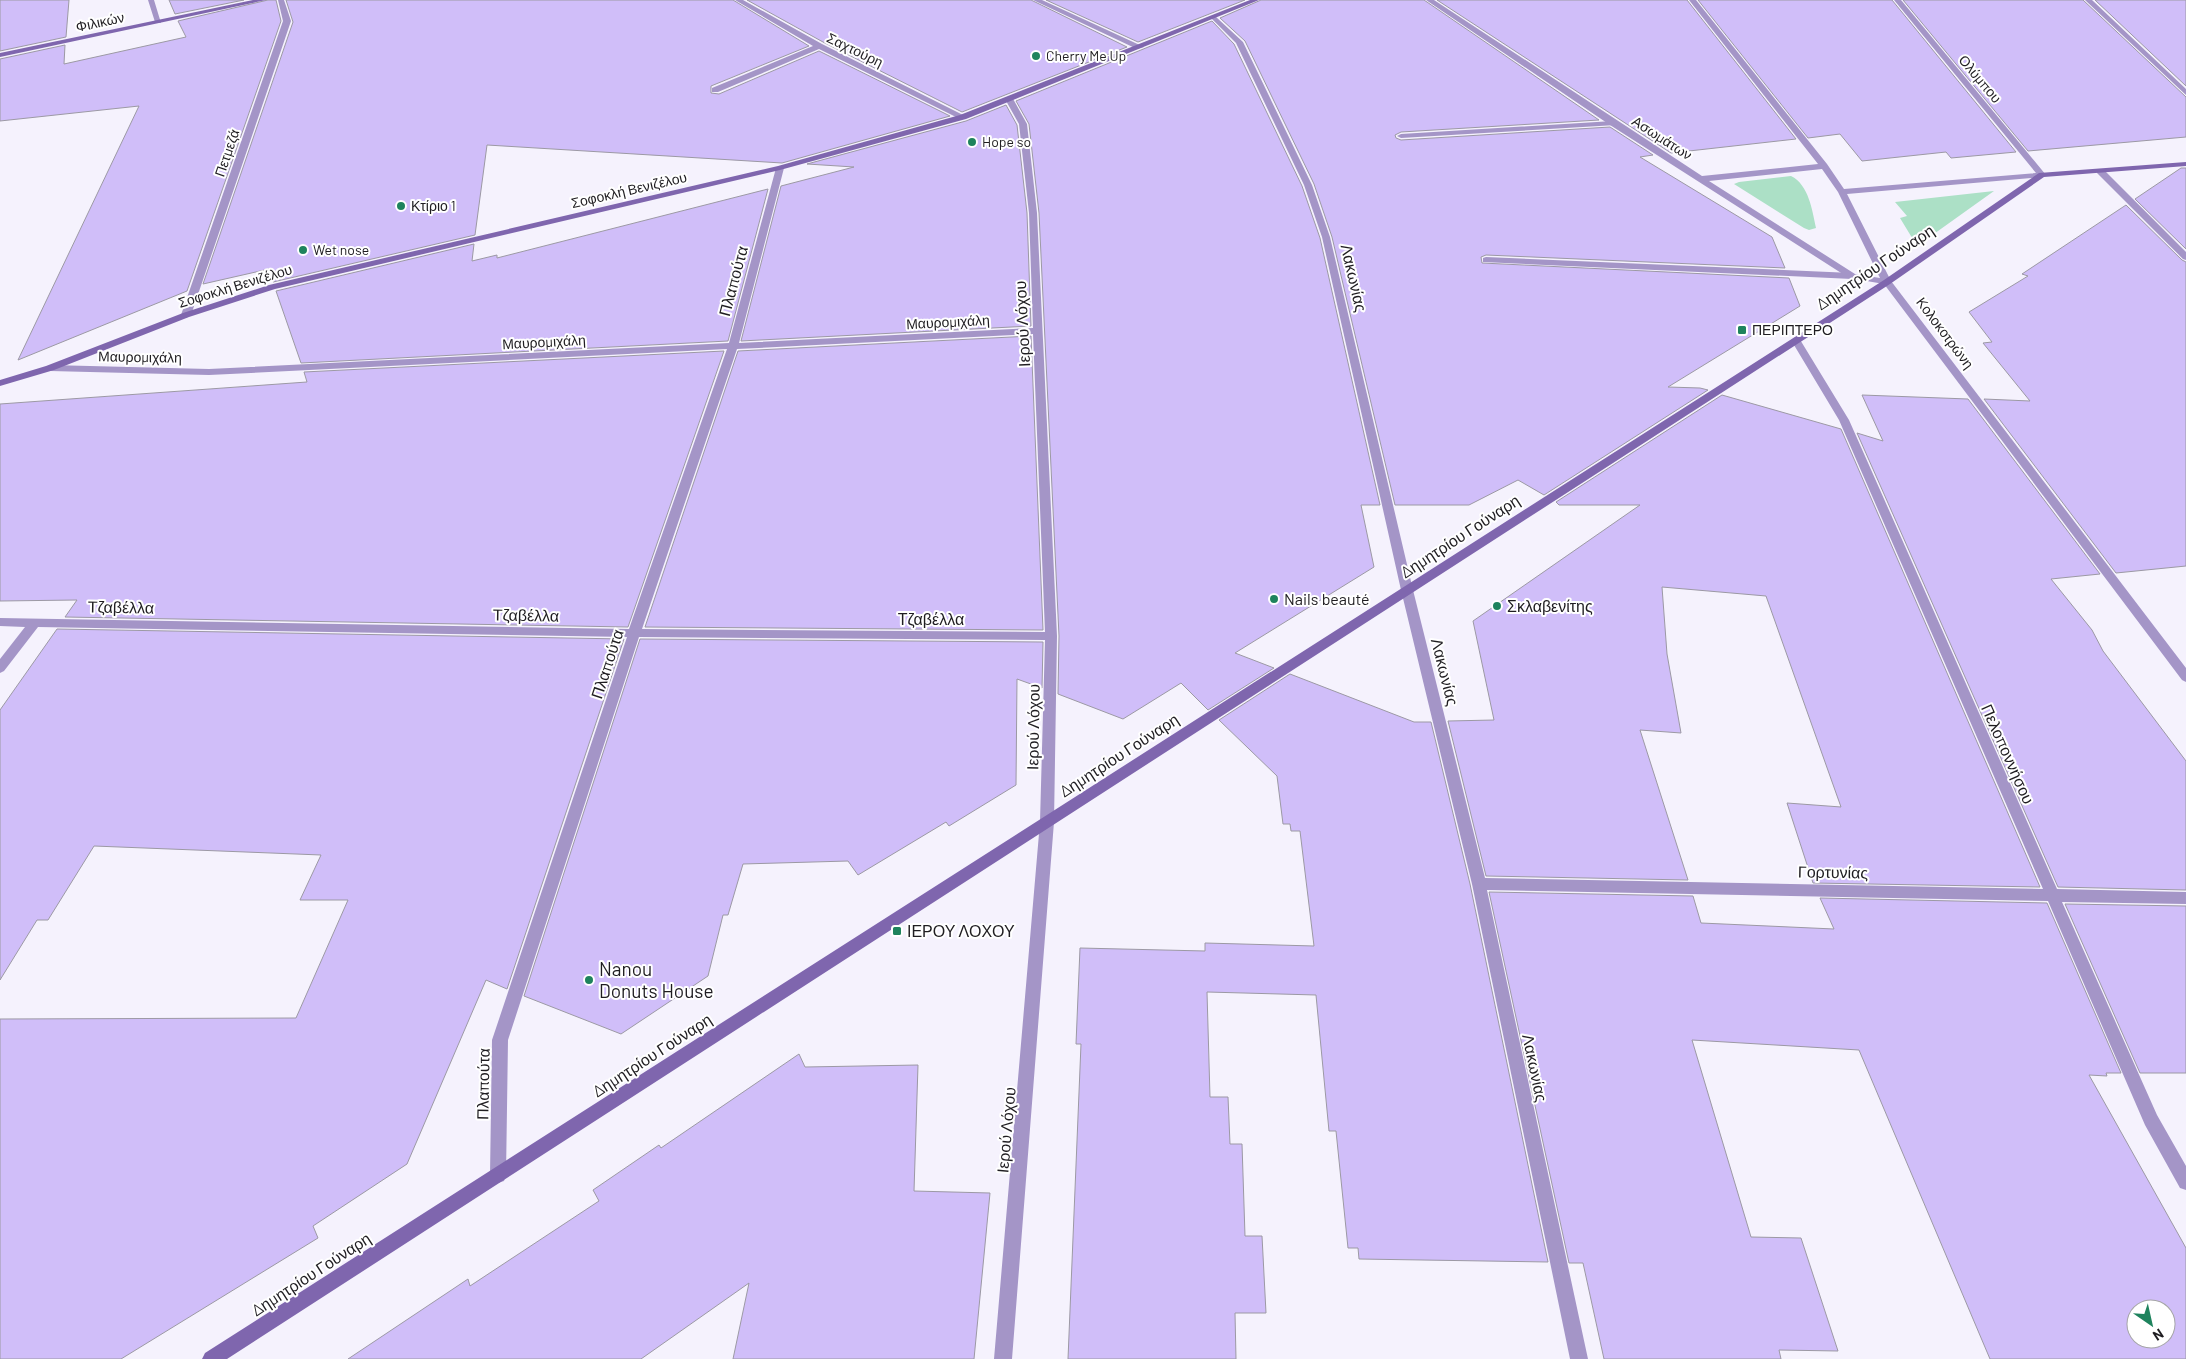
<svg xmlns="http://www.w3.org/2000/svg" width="2186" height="1359" font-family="Barlow,sans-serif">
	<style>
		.green { fill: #ace0c6 }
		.building { fill: #d0bef9; stroke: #9c99a4; fill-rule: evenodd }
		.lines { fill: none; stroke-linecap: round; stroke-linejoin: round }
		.lane { fill: #a495c7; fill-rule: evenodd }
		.street { fill: #a495c7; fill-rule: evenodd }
		.secondary { fill: #7f66ae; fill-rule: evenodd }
		.poi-dot { fill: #1e835d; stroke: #fff; stroke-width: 2 }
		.labels { text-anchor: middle; stroke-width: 4; stroke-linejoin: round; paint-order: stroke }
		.far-street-label { font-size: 14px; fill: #1f1d21; stroke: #fff }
		.far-poi-label { font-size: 14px; fill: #1f1d21; stroke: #fff; text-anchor: start }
		.street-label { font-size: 16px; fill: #1f1d21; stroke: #fff }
		.poi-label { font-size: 16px; fill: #1f1d21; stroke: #fff; text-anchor: start }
		.near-poi-label { font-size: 19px; fill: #1f1d21; stroke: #fff; text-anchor: start }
	</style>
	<rect width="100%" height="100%" fill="#f5f2fd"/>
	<!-- green -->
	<path class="green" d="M1791 176C1809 185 1812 210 1816 228L1809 230 1804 228 1734 184 1739 182Z
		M1994 191 1917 246 1900 218 1907 216 1895 202Z"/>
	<!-- building -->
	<path class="building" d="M0 0H69L66 37 0 51Z
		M169 0H244L175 14Z
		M268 0H276L281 21 187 291 18 360 139 106 0 121V59L65 45 64 64 186 37 178 21Z
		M286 0H733L809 46 711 86V93L719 94 819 51 950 116 782 163 487 145 475 235 273 282 269 269 203 284 293 22Z
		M747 0H1031L1127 47 962 112 823 42Z
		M1046 0H1245L1138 42Z
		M1261 0H1424L1599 120 1401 132 1395 135 1396 138 1401 140 1610 127 1653 155 1640 157 1772 237 1785 268 1486 255 1481 257 1482 263 1789 278 1800 306 1668 387 1700 388 1708 390 1544 495 1518 480 1469 505H1395L1332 237 1314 184 1245 41 1220 18Z
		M1437 0H1687L1796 139 1671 153Z
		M1698 0H1892L2016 152 1951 158 1946 152 1862 161 1840 134 1808 138Z
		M1903 0H2083L2186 97V137L2028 151Z
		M2095 0H2186V86Z
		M1212 21 1234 44 1302 186 1320 238 1380 505H1361L1374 567 1235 653 1274 668 1208 710 1181 683 1123 719 1058 694 1059 636 1039 213 1029 124 1016 101Z
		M1006 105 1017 125 1027 213 1031 326 741 341 781 186 854 167 807 164 966 121Z
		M2181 168H2186V249L2135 199Z
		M768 189 728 341 301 363 276 291 474 244 472 261 497 255V258Z
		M2126 205 2182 260 2186 262V566L2116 573 1984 399 2030 401 1983 343 1992 342 1969 312 2028 276 2022 274Z
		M1031 336 1043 630 645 627 738 351Z
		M724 351 628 627 65 617 77 600 0 601V404L307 382 304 372Z
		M1722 395 1841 429 2040 887 1813 883 1787 803 1841 807 1766 596 1662 587 1667 654 1681 733 1640 730 1688 880 1486 876 1448 721 1494 720 1473 621 1640 505H1559L1556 502Z
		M1862 395 1968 399 2100 574 2051 579 2092 630 2103 651 2186 761V890L2058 887 1857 433 1883 441Z
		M57 629 624 639 507 989 486 980 407 1164 313 1226 318 1238 121 1359H0V1019L296 1018 348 900H300L321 855 94 846 48 920H37L0 980V710Z
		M640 639 1043 642 1042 688 1017 679 1016 785 949 826 946 822 858 875 848 861 743 864 728 915H723L708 976 621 1034 524 996Z
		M1290 674 1414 722H1431L1470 884 1548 1262 1359 1259 1358 1248H1348L1336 1131H1329L1316 995 1207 992 1210 1097H1228L1230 1144H1242L1245 1236H1262L1266 1313H1235L1236 1359H1068L1081 1044H1076L1080 948 1205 951V943L1314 946 1300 831H1291L1290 824H1283L1277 776 1219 720Z
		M1489 892 1693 896 1701 923 1834 929 1820 898 2047 903 2121 1073H2106L2107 1076 2089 1075 2186 1248V1359H1990L1859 1050 1692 1040 1751 1237 1801 1238 1838 1351 1779 1350 1781 1359H1604L1583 1263H1569ZM2136 1309H2166V1339H2136Z
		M2065 904 2186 906V1073H2140Z
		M799 1054 805 1067 918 1065 914 1191 990 1193 974 1359H733L749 1283 641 1359H348L468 1279 470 1286 599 1201 593 1190 659 1145 661 1148Z"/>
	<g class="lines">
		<!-- lane -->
		<path class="lane" d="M1613 121H1616V125L1401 138 1397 136 1401 134Z
			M1486 257 1852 273 1857 276 1852 279 1483 262V258Z"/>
		<!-- street -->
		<path class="street" d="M148 0H154L161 23 155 22Z
			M278 0H284L291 21 191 315 186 318 183 317 181 315 283 21Z
			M735 0H743L822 44 967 117 960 119 819 49 718 92H712V88L813 46Z
			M1033 0H1042L1144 47 1137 49Z
			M1426 0H1434L1702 176 1818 164 1689 0H1696L1827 164 1844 189 2036 173 1894 0H1901L2046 175 2042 177 1847 194 1891 281 2186 668V682L2182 680 1884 284 1849 278 1610 125ZM1822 169 1838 192 1880 278 1855 274 1709 181Z
			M2085 0H2092L2186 89V95Z
			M1212 17H1216L1243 42 1312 185 1330 237 1413 590 1485 878 2043 889 1839 420 1791 340 1796 337 1799 338 1849 420 2057 889 2186 892V904L2062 902 2157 1115 2186 1166V1190L2180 1188 2145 1125 2048 901 1487 890 1588 1359H1570L1472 884 1401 590 1322 237 1304 185 1236 43 1212 19Z
			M1006 97H1012L1027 124 1037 213 1057 636 1054 822 1012 1359H994L1040 822 1045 640 639 637 508 1040 506 1175 504 1181 498 1183 492 1181 490 1175 492 1040 627 637 38 627 4 671 0 673V659L25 627 0 626V618L629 629 727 349 209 375 50 371 45 368 50 365 209 369 729 343 776 168 780 166 784 168 739 343 1033 328 1029 213 1019 124 1005 99ZM1033 334 1045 632 642 629 737 349Z
			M2097 169H2103L2186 252V260L2183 259 2097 173Z"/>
		<!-- secondary -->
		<path class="secondary" d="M253 0H266L0 57V53Z
			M1250 0H1259L966 119 780 170 275 289 189 317 54 370 0 386V380L46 366 183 313 269 285 778 166 960 115Z
			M2186 162V166L2044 177 1890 284 227 1359H202L205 1353 1884 280 2039 173Z"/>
	</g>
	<!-- markers -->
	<g class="poi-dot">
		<circle cx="1036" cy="56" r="5"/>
		<circle cx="972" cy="142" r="5"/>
		<circle cx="401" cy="206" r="5"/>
		<circle cx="303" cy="250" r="5"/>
		<rect x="1737" y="325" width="10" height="10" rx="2.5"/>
		<circle cx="1274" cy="599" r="5"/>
		<circle cx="1497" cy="606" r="5"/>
		<rect x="892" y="926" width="10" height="10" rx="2.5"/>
		<circle cx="589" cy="980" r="5"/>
	</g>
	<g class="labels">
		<!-- far-street labels -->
		<g class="far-street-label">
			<text transform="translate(100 22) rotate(-12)" y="5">Φιλικών</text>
			<text transform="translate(855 50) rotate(26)" y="5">Σαχτούρη</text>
			<text transform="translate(1980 79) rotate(50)" y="5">Ολύμπου</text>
			<text transform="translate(1662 138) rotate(33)" y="5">Ασωμάτων</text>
			<text transform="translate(227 153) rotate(-71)" y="5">Πετμεζά</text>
			<text transform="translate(629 190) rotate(-13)" y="5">Σοφοκλή Βενιζέλου</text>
			<text transform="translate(235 286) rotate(-17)" y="5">Σοφοκλή Βενιζέλου</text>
			<text transform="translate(948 322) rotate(-3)" y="5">Μαυρομιχάλη</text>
			<text transform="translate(1945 333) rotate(53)" y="5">Κολοκοτρώνη</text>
			<text transform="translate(544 342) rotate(-3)" y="5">Μαυρομιχάλη</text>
			<text transform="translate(140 357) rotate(1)" y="5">Μαυρομιχάλη</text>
		</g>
		<!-- far-poi labels -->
		<g class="far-poi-label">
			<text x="1046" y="61">Cherry Me Up</text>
			<text x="982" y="147">Hope so</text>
			<text x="411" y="211">Κτίριο 1</text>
			<text x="313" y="255">Wet nose</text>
			<text x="1752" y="335">ΠΕΡΙΠΤΕΡΟ</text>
		</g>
		<!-- street labels -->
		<g class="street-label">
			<text transform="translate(1875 267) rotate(-34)" y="6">Δημητρίου Γούναρη</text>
			<text transform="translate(1354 278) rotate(77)" y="6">Λακωνίας</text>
			<text transform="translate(733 281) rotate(-75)" y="6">Πλαπούτα</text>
			<text transform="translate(1022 324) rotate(-93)" y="6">Ιερού Λόχου</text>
			<text transform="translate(1460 536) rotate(-33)" y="6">Δημητρίου Γούναρη</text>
			<text transform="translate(121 607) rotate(1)" y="6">Τζαβέλλα</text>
			<text transform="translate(526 615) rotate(1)" y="6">Τζαβέλλα</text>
			<text x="931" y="625">Τζαβέλλα</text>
			<text transform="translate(607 664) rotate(-72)" y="6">Πλαπούτα</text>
			<text transform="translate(1445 672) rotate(76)" y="6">Λακωνίας</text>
			<text transform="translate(1033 727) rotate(-89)" y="6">Ιερού Λόχου</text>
			<text transform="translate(2008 754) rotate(66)" y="6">Πελοποννήσου</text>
			<text transform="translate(1119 755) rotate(-33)" y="6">Δημητρίου Γούναρη</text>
			<text transform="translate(1833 872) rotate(1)" y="6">Γορτυνίας</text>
			<text transform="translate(652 1055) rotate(-33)" y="6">Δημητρίου Γούναρη</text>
			<text transform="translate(1535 1068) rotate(78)" y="6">Λακωνίας</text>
			<text transform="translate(483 1084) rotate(-89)" y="6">Πλαπούτα</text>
			<text transform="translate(1006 1130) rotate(-85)" y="6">Ιερού Λόχου</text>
			<text transform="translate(311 1274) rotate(-33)" y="6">Δημητρίου Γούναρη</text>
		</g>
		<!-- poi labels -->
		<g class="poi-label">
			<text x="1284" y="605">Nails beauté</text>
			<text x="1507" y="612">Σκλαβενίτης</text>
			<text x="907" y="937">ΙΕΡΟΥ ΛΟΧΟΥ</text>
		</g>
		<!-- near-poi labels -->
		<g class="near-poi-label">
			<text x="599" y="976">Nanou<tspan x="599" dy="22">Donuts House</tspan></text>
		</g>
	</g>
	<!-- north arrow -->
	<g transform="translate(2151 1324) rotate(146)"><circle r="24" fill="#ffffff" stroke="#a5a5a6"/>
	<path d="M0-4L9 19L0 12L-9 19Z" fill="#1e835d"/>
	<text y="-8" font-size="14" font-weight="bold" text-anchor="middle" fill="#1f1d21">N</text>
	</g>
</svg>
